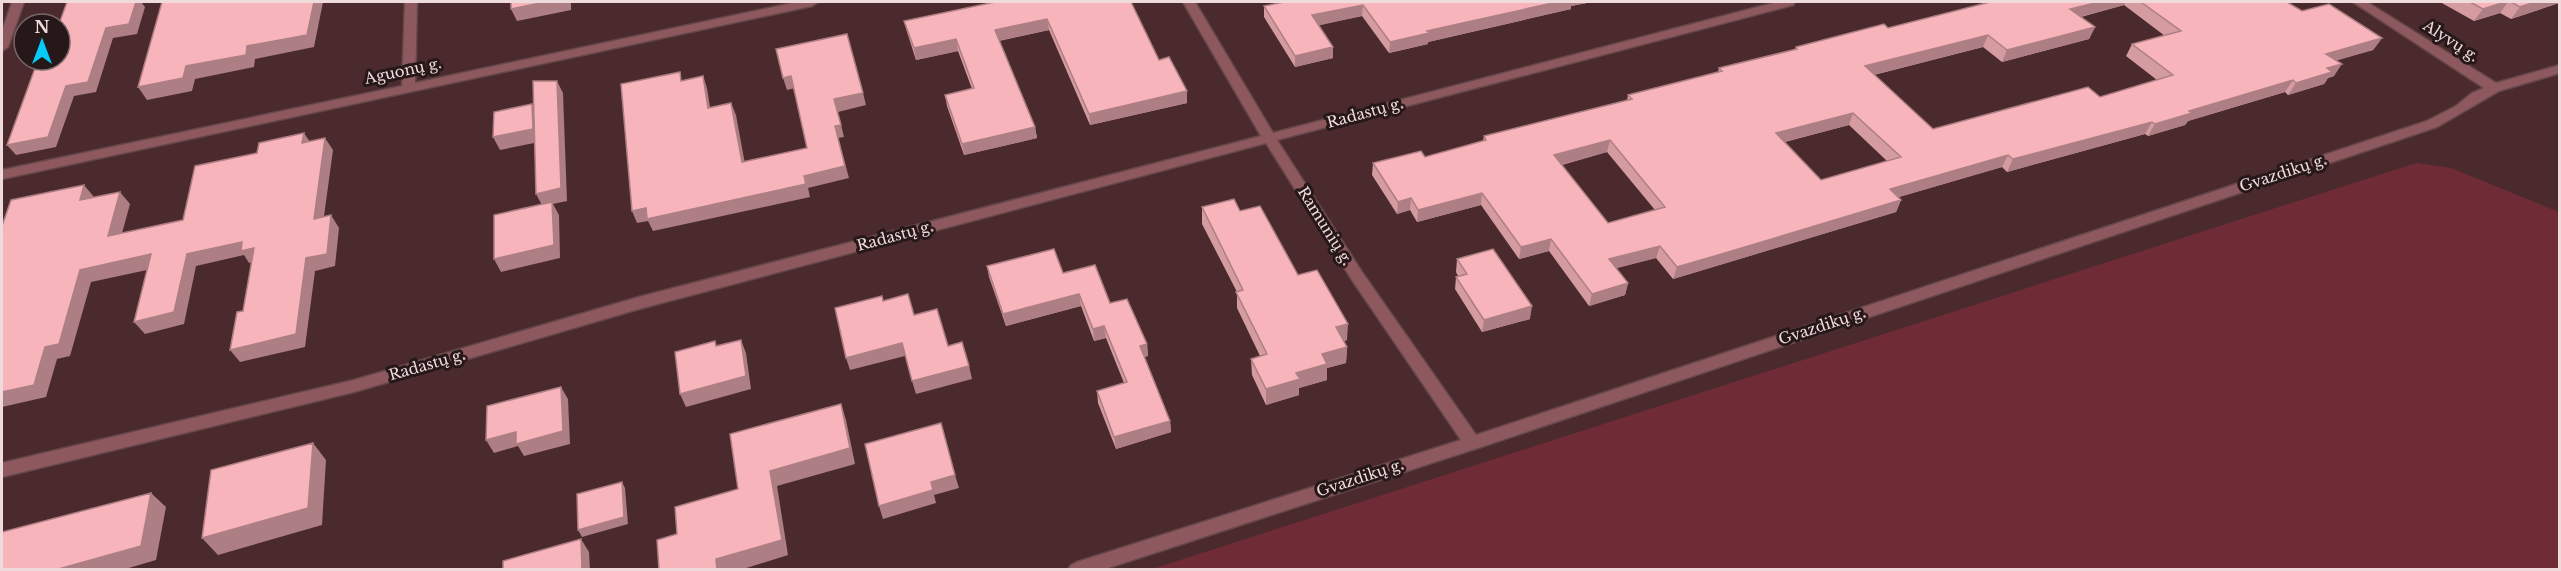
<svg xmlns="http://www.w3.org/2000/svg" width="2561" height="571" font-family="'Libre Baskerville',serif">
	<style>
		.green { fill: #6f2c37 }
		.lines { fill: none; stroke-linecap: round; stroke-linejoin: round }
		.minor-casing { stroke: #654649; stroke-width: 3 }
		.minor { fill: #8d585e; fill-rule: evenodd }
		.wall { fill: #d49ba1; fill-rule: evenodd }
		.shaded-wall { fill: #ad7e83 }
		.building { fill: #f7b4bb; stroke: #ad7e83; stroke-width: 1.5; fill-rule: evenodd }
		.labels { text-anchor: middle; stroke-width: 6; stroke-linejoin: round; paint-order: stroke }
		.street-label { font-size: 15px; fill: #f0dbdc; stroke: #261719 }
	</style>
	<rect width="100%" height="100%" fill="#4a2a2d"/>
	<!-- green -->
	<path class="green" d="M2416 163 2451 168 2559 212V569H1152Z"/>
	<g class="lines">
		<defs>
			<path id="minor" d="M12 2H24L8 47 2 51V31Z
				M405 2H417L415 83 797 2H818L812 6 2 179V170L402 86Z
				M1183 2H1195L1273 133 1777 2H1795L1793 5 1277 140 1362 272 1476 435 2427 121 2456 106 2472 93 2484 88 2353 2H2367L2496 83 2560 65V73L2499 91 2437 127 1478 448 1102 570H1068L1071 565 1077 562 1461 440 1352 280 1266 143 639 309 354 392 2 477V463L354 380 639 297 1261 136Z"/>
		</defs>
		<!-- minor casing -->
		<use href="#minor" class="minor-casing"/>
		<!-- minor -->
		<use href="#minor" class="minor"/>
	</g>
	<!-- wall -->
	<path class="wall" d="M995 2 1159 60 1187 103 1090 125 1049 30 999 41 1035 127 1037 138 964 155 947 106 945 95 972 89 958 51 916 60 907 32 904 21Z
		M1284 2H1592L1571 6V9L1428 42V44L1389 53 1362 16 1318 25 1333 47V58L1295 67 1264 17V6Z
		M1990 2H2287L2302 11 2382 38 2373 50 2336 60 2334 76 2328 78 2324 84 2288 95 2285 92 2188 121 2185 125 2148 136 2145 134 2007 172 2002 167 1899 197 1901 200 1896 212 1673 279 1656 258 1616 268 1628 283 1625 295 1589 306 1549 251 1519 259 1481 205 1417 222 1410 210 1397 214 1372 175 1373 163 1425 157 1483 141 1484 136 1627 100 1628 95 1718 72 1719 68 1795 49 1796 47 1888 28ZM2124 5 2165 36 2132 44 2126 56 2157 80 2100 97 1933 129 1874 75 1983 47 2002 62 2089 39 2095 27 2081 17ZM1849 125 1887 161 1821 180 1785 142ZM1607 152 1655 210 1608 223 1562 165Z
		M2440 2H2559V3L2511 19 2500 13 2474 21Z
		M1202 207 1240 211 1298 275 1347 340 1344 341 1347 347 1346 363 1327 368V380L1299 388V395L1266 405 1252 375 1251 359 1260 356 1237 308V292L1202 224Z
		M1457 259 1530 319 1482 332 1455 289 1456 277 1458 276 1456 272Z
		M987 266 1063 273 1110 303 1147 344 1148 356 1144 357 1170 421 1171 432 1116 449 1098 403 1097 391 1124 383 1106 338 1094 341 1081 306 1006 326 989 277Z"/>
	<!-- shaded-wall -->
	<path class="shaded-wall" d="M136 2H141L145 7 137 34 113 38 96 92 74 96 56 147 16 155 7 145 66 86 106 28Z
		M314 2H323L314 47 255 59 254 67 195 79 192 91 147 100 138 87 186 66 247 46Z
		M545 2H571V10L517 21 511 9Z
		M1557 2H1592L1571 6V9L1428 42V44L1389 53 1390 42 1427 31Z
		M2099 2H2126L2124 5 2065 21 2070 9Z
		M2505 2H2508L2500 13 2474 21 2483 9Z
		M2535 2H2559V3L2511 19 2520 7Z
		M1363 5 1362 16 1312 27V15Z
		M1047 19 1049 30 997 41 995 30Z
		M2095 27 2089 39 2002 62 2007 50Z
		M1988 35 1983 47 1861 78 1865 66Z
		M2382 38 2373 50 2318 66 2326 54Z
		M956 39 958 51 916 60 914 48Z
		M1333 47V58L1295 67V56Z
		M2342 64 2334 76 2328 78 2324 84 2288 95 2296 83 2327 68Z
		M703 76 707 88 712 120 708 108Z
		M791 76 795 88 787 90 783 78Z
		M2293 80 2285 92 2188 121 2185 125 2148 136 2155 124 2189 111Z
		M557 81 563 93 567 201 553 204 559 215 560 258 501 272 494 259 543 207 536 194Z
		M1187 91V103L1090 125 1089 114Z
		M863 93 866 105 838 112 844 137 838 138 849 178 808 188 810 197 653 231 648 221 637 223 632 211 804 176 835 126 834 99Z
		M731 103 736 115 747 175 742 162Z
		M532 104 538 117 539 142 500 150 493 137Z
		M1853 113 1849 125 1772 145 1776 133Z
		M2152 122 2145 134 2007 172 2013 159Z
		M1035 127 1037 138 964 155 962 144Z
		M304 133 312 145 302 143Z
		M325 138 333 150 322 231 314 219Z
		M1610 140 1607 152 1552 167 1554 155Z
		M2008 155 2002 167 1885 201 1890 189Z
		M84 185 94 197 80 200Z
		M120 192 130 204 118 248 108 236Z
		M1482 193 1481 205 1417 222 1418 210Z
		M1411 198 1410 210 1397 214 1398 202Z
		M1901 200 1896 212 1673 279 1677 267Z
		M331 215 339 228 335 266 315 271 305 347 240 362 230 350 306 258Z
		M1551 239 1549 251 1519 259 1521 247Z
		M242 242 254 248 263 260 249 263 244 255 196 266 184 324 145 334 134 322 187 254Z
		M1660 246 1656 258 1606 271 1609 259Z
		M151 254 161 267 91 282 70 356 57 359 46 397 2 407V392L80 270Z
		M1628 283 1625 295 1589 306 1592 294Z
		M1079 294 1081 306 1006 326 1003 314Z
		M1532 306 1530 319 1482 332 1484 320Z
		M1348 324 1347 340 1336 344V327Z
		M1104 326 1106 338 1094 341 1093 329Z
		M741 340 746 353 751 389 686 407 680 394Z
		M902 343 905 356 850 370 846 358Z
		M1147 344 1148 356 1141 358 1140 346Z
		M1347 347 1346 363 1327 368V380L1299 388V395L1266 405V389L1296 373 1322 354Z
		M969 366 972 379 916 394 912 381Z
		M561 387 568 399 570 444 524 456 518 446 494 453 486 440Z
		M841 404 846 420 855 464 777 486 788 555 740 570H717L716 559 770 471Z
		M1170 421 1171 432 1116 449 1114 437Z
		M313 443 326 460 322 525 218 555 202 538Z
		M955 475 959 488 934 495 936 503 883 519 879 506 931 482Z
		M622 482 625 488 628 524 582 537 578 530Z
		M151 493 166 507 156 560 122 570H55Z
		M581 539 589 552 590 570H582Z"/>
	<!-- building -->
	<path class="building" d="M67 2H136L129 24 106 28 88 82 66 86 48 137 7 145 38 60H60L59 24Z
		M162 2H314L307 35 247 46 246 55 186 66 183 78 138 87Z
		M511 2H545L511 9Z
		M995 2H1131L1159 60 1169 57 1187 91 1089 114 1047 19 995 30 1035 127 962 144 945 95 974 88 956 39 914 48 904 21Z
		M1284 2H1557L1427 31 1429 33 1390 42 1363 5 1312 15 1333 47 1295 56 1264 6Z
		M1990 2H2099L2070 9 2095 27 2007 50 1988 35 1865 66 1933 129 2088 87 2100 97 2173 75 2132 44 2181 31 2141 2H2287L2302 11 2329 4 2382 38 2326 54 2342 64 2327 68 2332 72 2296 83 2293 80 2189 111 2192 113 2155 124 2152 122 2013 159 2008 155 1890 189 1901 200 1725 253 1677 267 1660 246 1609 259 1628 283 1592 294 1551 239 1521 247 1482 193 1418 210 1411 198 1398 202 1373 163 1421 151 1425 157 1486 140 1484 136 1632 99 1628 95 1722 71 1719 68 1797 49 1796 47 1884 24 1888 28ZM1853 113 1901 157 1821 180 1776 133ZM1610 140 1665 207 1608 223 1554 155Z
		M2470 2H2505L2483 9Z
		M2511 2H2535L2520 7Z
		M847 34 863 93 834 99 841 125 835 126 845 166 804 176 806 184 647 219 646 208 632 211 621 84 680 72 681 81 703 76 708 108 731 103 742 162 807 148 791 76 783 78 776 49Z
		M533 81H557L561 188 536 194Z
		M532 104 533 129 493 137 494 112Z
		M304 133 302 143 325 138 314 219 331 215 327 254 306 258 296 334 230 350 237 312 243 311 254 248 241 251 242 242 187 254 174 312 134 322 151 254 80 270 59 344 45 347 34 385 2 392V226L11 200 84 185 80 200 120 192 108 236 183 220 195 166 257 153 259 143Z
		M1234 199 1240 211 1260 206 1298 275 1317 270 1348 324 1336 327 1347 347 1322 354 1327 364 1296 373 1300 379 1266 389 1251 359 1267 354 1236 292 1243 290 1202 207Z
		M552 202 554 245 494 259V215Z
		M1054 249 1063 273 1095 265 1110 303 1127 299 1147 344 1140 346 1170 421 1114 437 1097 391 1127 382 1104 326 1093 329 1079 294 1003 314 987 266Z
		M1493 249 1532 306 1484 320 1456 277 1467 274 1457 259Z
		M908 294 914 315 937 309 948 346 962 342 969 366 912 381 902 343 846 358 835 308 882 296 883 301Z
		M741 340 746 376 680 394 675 352 715 341 716 346Z
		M561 387 563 431 516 444V432L486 440 487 406Z
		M841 404 850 448 770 471 782 540 716 559 717 570H659L657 540 677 534 675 507 738 489 730 434Z
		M941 423 955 475 931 482 933 490 879 506 865 444Z
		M313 443 308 508 202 538 211 470Z
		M622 482 624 517 578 530 577 494Z
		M151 493 141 546 55 570H2V532Z
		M581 539 582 570H503V561Z"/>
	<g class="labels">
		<!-- street labels -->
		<g class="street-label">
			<text transform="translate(2451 41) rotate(33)" y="5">Alyvų g.</text>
			<text transform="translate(403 71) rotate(-12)" y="5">Aguonų g.</text>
			<text transform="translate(1365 113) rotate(-15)" y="5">Radastų g.</text>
			<text transform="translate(2283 173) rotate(-18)" y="5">Gvazdikų g.</text>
			<text transform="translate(1325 226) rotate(58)" y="5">Ramunių g.</text>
			<text transform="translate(895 236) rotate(-15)" y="5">Radastų g.</text>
			<text transform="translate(1822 326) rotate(-18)" y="5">Gvazdikų g.</text>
			<text transform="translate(427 365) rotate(-16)" y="5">Radastų g.</text>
			<text transform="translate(1360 478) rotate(-18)" y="5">Gvazdikų g.</text>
		</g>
	</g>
	<!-- border -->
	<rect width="2561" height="571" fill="none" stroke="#f0dbdc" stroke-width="6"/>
	<!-- north arrow -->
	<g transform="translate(42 42)"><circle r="28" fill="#261719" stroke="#776567" stroke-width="1.5"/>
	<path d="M0-4.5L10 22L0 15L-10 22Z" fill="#06cbf9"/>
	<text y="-9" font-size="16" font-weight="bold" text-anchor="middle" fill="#f0dbdc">N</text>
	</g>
</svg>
